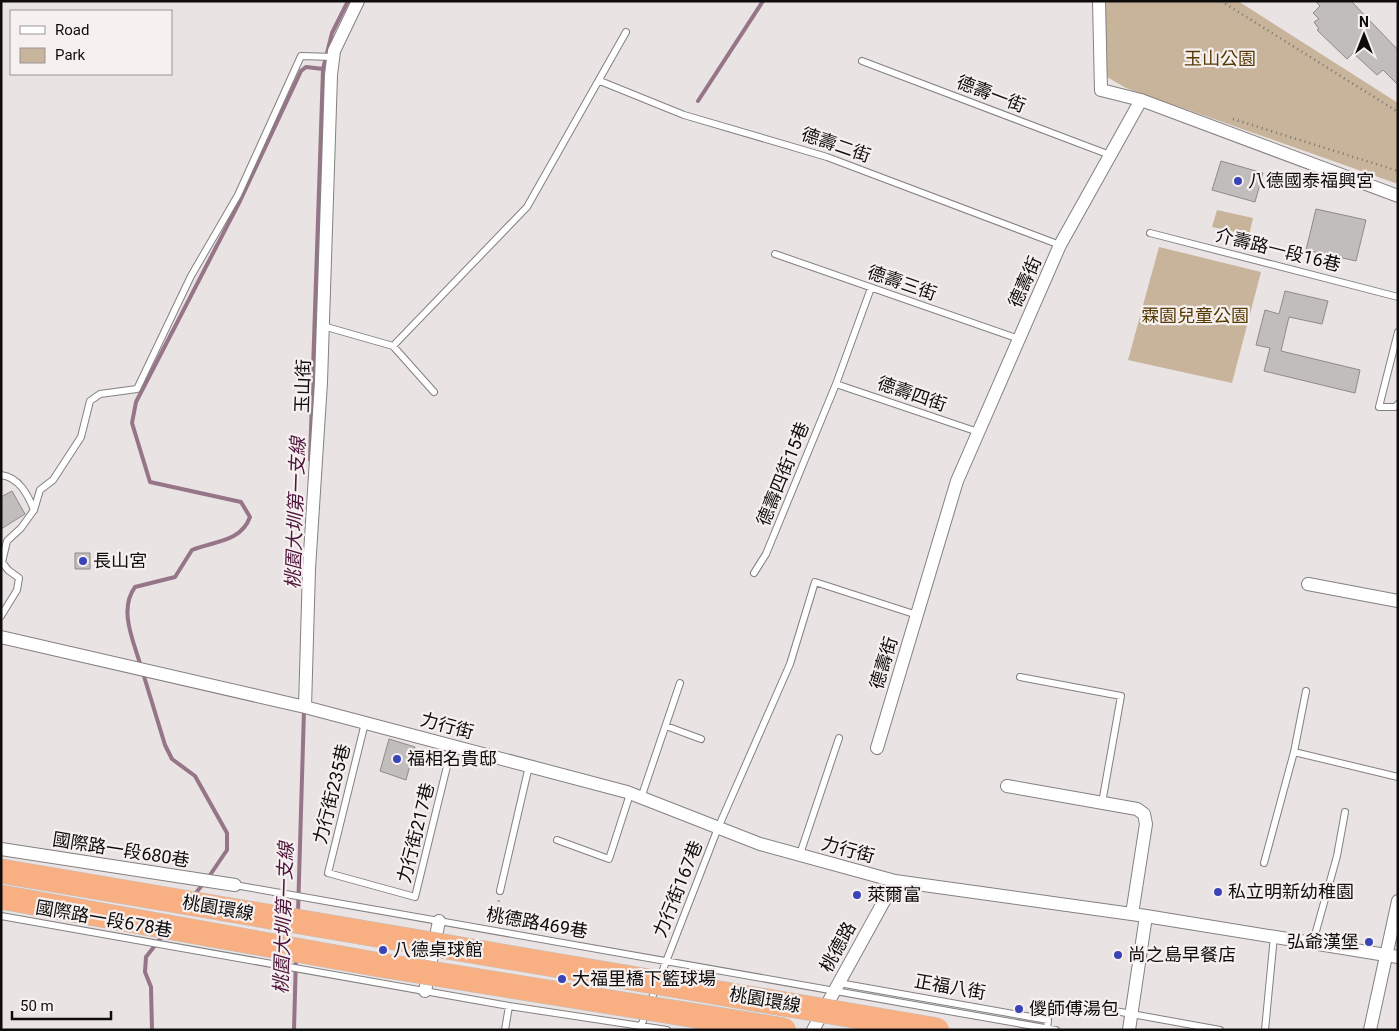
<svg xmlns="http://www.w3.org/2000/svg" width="1399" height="1031" font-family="Roboto,'Noto Sans TC',sans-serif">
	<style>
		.green { fill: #c7b49b }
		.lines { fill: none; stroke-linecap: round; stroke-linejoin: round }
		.stream { stroke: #957587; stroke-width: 4 }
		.building { fill: #c2bdbd; stroke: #8f8b8b }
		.service-casing { stroke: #858080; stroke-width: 8 }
		.minor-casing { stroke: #858080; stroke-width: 14 }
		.path { stroke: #767372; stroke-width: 2.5; stroke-dasharray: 1 4; stroke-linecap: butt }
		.service { stroke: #fff; stroke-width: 6 }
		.minor { stroke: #fff; stroke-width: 12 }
		.motorway-bridge-casing { stroke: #c0c0c0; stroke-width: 25; stroke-linecap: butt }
		.motorway-bridge { stroke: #f8b083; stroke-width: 24 }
		.poi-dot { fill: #3a44b7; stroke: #f6f1f0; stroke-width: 2 }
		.labels { text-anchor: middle; stroke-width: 4.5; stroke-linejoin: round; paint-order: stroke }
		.park-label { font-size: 18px; fill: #573902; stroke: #f6f1f0 }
		.street-label { font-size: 18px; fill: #0e0d0c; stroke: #f6f1f0 }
		.poi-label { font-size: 18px; fill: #0e0d0c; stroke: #f6f1f0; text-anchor: start }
		.water-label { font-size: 19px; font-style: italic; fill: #4e163c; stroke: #f6f1f0 }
	</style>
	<rect width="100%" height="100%" fill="#e9e3e3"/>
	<!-- green -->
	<path class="green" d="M1105 1H1238L1398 103V184L1126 88 1107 77Z
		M1217 210 1253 218 1249 235 1212 227Z
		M1159 247 1261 272 1232 383 1128 360Z"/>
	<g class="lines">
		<!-- stream -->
		<path class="stream" d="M698 101 763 1
			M310 460 323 69 332 33 348 1
			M141 667C134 642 118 610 135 587L175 577 192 550C214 541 241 542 250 517L241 502 150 482 132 423 136 402 240 201 301 71 306 67 323 69
			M143 673 165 745 172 759 195 776 227 833V850L208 878
			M194 895 204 883
			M298 913 304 710
			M152 1030 151 987 145 972 146 957 164 934
			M294 1030 296 957"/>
	</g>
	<!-- building -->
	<path class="building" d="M1315 1H1351L1398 50V85L1383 70 1377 75 1353 53 1347 59 1317 30 1319 29 1314 22 1319 19 1313 13 1320 6Z
		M1221 161 1263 173 1255 202 1212 190Z
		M1316 209 1366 220 1356 261 1306 250Z
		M1285 291 1328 301 1322 324 1289 317 1281 351 1360 370 1355 393 1264 371 1270 348 1256 345 1265 310 1279 314Z
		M12 491 25 514 1 529V497Z
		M75 553H90V569H75Z
		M389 739 415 747 406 780 380 771Z"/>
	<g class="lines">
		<defs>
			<path id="service" d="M862 61 1110 155
				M600 81 684 115 827 157 1060 245
				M1150 233 1398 297
				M775 254 1019 339
				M323 326 393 346 527 207 626 32
				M1398 332 1379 407H1395L1398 404
				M393 346 434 392
				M836 384 978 432
				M1 475C19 477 28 495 34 510
				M754 573 766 554 836 384 871 288
				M1 616 17 590 19 578 8 570 2 562 7 541 21 528 34 510 40 490 53 480 81 437 90 401 100 394 137 389 191 276 238 195 301 56 334 57
				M1020 677 1121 696 1102 803
				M365 723 328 873 415 897 452 746
				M666 726 701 739
				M1294 752 1398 777
				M641 798 680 683
				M557 840 609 859 630 794
				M800 854 839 738
				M1264 863 1294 752 1306 691
				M235 885 1056 1030
				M500 891 529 766
				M1 916 509 1006 667 1030
				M1313 942 1337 856 1345 812
				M839 983 1048 1020 1047 1030
				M1071 1003 1220 1030
				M641 1026 718 828 790 664 815 582 917 615
				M505 1030 509 1006
				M1265 1030 1274 936"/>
			<path id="minor" d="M1099 1 1101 90 1141 100 1398 196
				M1308 584 1398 601
				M1 637 305 707 627 792 760 844 895 881 1146 916 1398 957
				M305 707 309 569 321 382 331 75 334 51 358 1
				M877 748 957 481 1060 245 1141 100
				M1007 786 1137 809 1144 814 1146 824 1132 914
				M1 849 235 885
				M425 991 439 921
				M813 1030 895 881
				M1129 1030 1146 916
				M1370 1030 1398 901"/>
		</defs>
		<!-- service casing -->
		<use href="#service" class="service-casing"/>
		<!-- minor casing -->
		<use href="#minor" class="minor-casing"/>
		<!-- path -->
		<path class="path" d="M1221 1 1398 112
			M1233 119 1398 171
			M494 921 499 900"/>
		<!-- service -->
		<use href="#service" class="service"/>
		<!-- minor -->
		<use href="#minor" class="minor"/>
		<defs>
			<path id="motorway-bridge" d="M1 871 937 1030
				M1 897 380 965 784 1030"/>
		</defs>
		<!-- motorway-bridge casing -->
		<use href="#motorway-bridge" class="motorway-bridge-casing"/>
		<!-- motorway-bridge -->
		<use href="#motorway-bridge" class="motorway-bridge"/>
	</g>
	<!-- markers -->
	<g class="poi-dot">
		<circle cx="1238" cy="181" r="5"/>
		<circle cx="83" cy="561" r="5"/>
		<circle cx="397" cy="759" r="5"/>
		<circle cx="1218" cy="892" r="5"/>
		<circle cx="857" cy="895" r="5"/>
		<circle cx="1369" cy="942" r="5"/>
		<circle cx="383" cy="950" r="5"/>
		<circle cx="1118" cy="955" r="5"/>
		<circle cx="562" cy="979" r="5"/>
		<circle cx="1019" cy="1009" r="5"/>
	</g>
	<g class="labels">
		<!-- park labels -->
		<g class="park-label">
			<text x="1220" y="65">玉山公園</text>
			<text x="1195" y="322">霖園兒童公園</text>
		</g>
		<!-- street labels -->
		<g class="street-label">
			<text transform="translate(991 94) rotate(21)" y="6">德壽一街</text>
			<text transform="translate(836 145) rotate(19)" y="6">德壽二街</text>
			<text transform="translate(1278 250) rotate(14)" y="6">介壽路一段16巷</text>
			<text transform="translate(1025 282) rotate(-66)" y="6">德壽街</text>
			<text transform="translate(902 283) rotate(19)" y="6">德壽三街</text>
			<text transform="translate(303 386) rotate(-88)" y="6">玉山街</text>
			<text transform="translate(912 394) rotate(19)" y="6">德壽四街</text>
			<text transform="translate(783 474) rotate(-68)" y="6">德壽四街15巷</text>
			<text transform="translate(884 663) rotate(-73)" y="6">德壽街</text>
			<text transform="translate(447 726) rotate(15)" y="6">力行街</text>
			<text transform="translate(332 794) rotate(-76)" y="6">力行街235巷</text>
			<text transform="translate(416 833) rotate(-76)" y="6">力行街217巷</text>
			<text transform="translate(121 850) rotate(9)" y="6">國際路一段680巷</text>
			<text transform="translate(848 850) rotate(15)" y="6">力行街</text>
			<text transform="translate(678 889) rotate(-68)" y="6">力行街167巷</text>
			<text transform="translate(218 908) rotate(10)" y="6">桃園環線</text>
			<text transform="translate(104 919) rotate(10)" y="6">國際路一段678巷</text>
			<text transform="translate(537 923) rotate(10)" y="6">桃德路469巷</text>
			<text transform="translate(838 947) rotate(-61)" y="6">桃德路</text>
			<text transform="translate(950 987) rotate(10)" y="6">正福八街</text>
			<text transform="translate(765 1000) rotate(10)" y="6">桃園環線</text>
		</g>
		<!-- poi labels -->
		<g class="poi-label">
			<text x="1248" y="187">八德國泰福興宮</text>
			<text x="93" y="567">長山宮</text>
			<text x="407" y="765">福相名貴邸</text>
			<text x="1228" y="898">私立明新幼稚園</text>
			<text x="867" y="901">萊爾富</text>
			<text x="1359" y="948" text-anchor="end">弘爺漢堡</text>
			<text x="393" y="956">八德桌球館</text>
			<text x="1128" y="961">尚之島早餐店</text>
			<text x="572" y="985">大福里橋下籃球場</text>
			<text x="1029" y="1015">儍師傅湯包</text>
		</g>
		<!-- water labels -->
		<g class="water-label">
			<text transform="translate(295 513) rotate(-88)" y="7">桃園大圳第一支線</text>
			<text transform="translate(283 918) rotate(-88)" y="7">桃園大圳第一支線</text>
		</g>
	</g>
	<!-- border -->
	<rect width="1399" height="1031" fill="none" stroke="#0e0d0c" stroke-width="5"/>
	<!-- legend -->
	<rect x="10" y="10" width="162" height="65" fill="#f6f1f0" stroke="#999695"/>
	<rect x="20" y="26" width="25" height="8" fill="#ffffff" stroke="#999695"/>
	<text x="55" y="35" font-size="15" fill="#0e0d0c">Road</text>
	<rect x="20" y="48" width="25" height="15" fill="#c7b49b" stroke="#999695"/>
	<text x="55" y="60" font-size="15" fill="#0e0d0c">Park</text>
	<!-- north arrow -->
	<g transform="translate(1364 35)" stroke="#f6f1f0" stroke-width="4" paint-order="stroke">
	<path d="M0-4L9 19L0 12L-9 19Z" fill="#0e0d0c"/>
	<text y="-8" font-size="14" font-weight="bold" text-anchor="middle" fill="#0e0d0c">N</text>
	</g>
	<!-- scale -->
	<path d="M12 1011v8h99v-8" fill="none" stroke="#0e0d0c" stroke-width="2.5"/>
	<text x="20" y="1011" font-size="15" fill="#0e0d0c" stroke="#f6f1f0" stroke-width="4" paint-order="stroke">50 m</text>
</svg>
